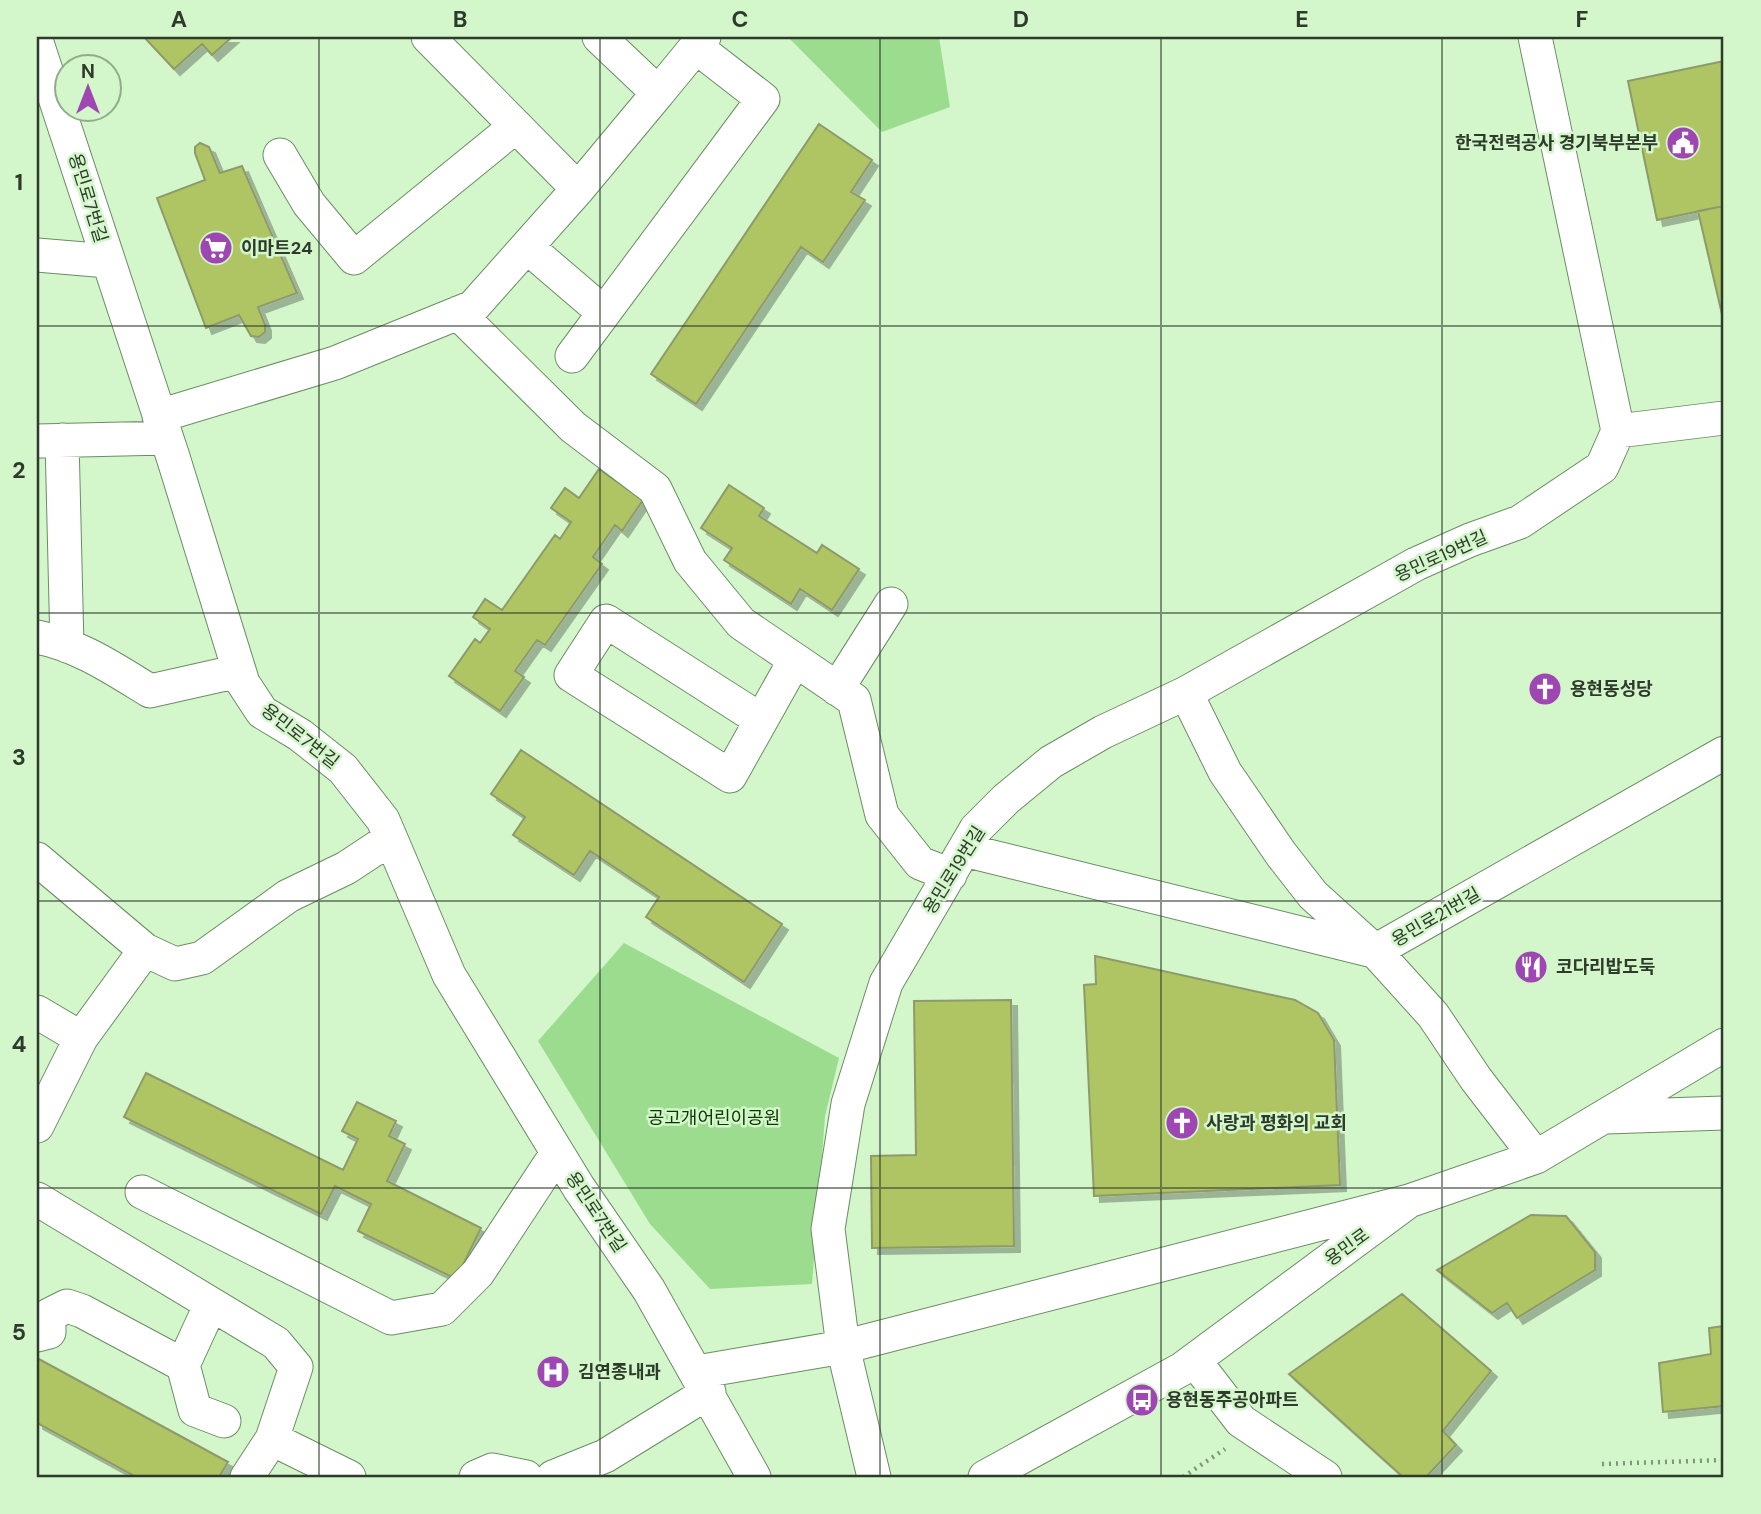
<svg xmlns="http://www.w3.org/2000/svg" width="1761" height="1514" font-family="'DM Sans','Noto Sans KR',sans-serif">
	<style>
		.green { fill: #9cdc8f }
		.building { fill: #afc564; stroke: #8e9a6b; stroke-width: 2; filter: url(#shadow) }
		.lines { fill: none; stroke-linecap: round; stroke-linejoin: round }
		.minor-casing { stroke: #6c8c65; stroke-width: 35 }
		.path { stroke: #7d9578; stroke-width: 4.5; stroke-dasharray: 2 5; stroke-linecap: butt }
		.minor { stroke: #fff; stroke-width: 33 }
		.grid { fill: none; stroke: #2e3b2b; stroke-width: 2; stroke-opacity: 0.55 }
		.labels { text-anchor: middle; stroke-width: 5; stroke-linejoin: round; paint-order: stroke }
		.poi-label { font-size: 18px; font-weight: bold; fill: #2e3b2b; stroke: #d3f6cb; text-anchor: start }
		.street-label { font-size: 18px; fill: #2e3b2b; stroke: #d3f6cb }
		.park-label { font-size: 18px; fill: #0d3802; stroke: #d3f6cb }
		.neatline { fill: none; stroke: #2e3b2b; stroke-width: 2.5 }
		.grid-label { font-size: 23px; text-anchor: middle; font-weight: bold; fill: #2e3b2b }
	</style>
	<defs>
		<filter id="shadow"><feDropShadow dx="6" dy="6" stdDeviation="0" flood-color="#0004"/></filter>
	</defs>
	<rect width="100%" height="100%" fill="#d3f6cb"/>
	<!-- green -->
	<path class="green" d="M788 37H939L950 107 882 132Z
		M624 943 839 1058 825 1116 812 1284 710 1289 650 1224 538 1041Z"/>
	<!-- building -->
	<path class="building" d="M144 37H232L212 55 202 44 174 69Z
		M1724 61V206L1657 220 1628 81Z
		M819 124 872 160 851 192 865 200 823 262 801 247 696 404 651 374Z
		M200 143 209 147 220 173 242 166 297 293 258 307 265 325V332L259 337 251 336 239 315 206 328 157 198 205 180 195 153V147Z
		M1724 206V323L1698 211Z
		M599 469 643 500 622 531 615 525 593 557 602 564 545 645 537 640 515 671 524 677 500 711 449 676 475 639 480 643 490 629 473 617 485 599 502 610 555 535 560 539 571 522 551 508 565 488 579 498Z
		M729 485 764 508 759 516 817 553 822 545 859 569 832 610 800 589 791 604 724 560 732 548 701 528Z
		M521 750 782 924 744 982 646 917 659 897 590 851 574 875 513 835 525 817 491 794Z
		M1095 956 1295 1000 1318 1013 1334 1040 1340 1185 1094 1196 1084 985 1096 984Z
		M1011 1000 1014 1246 872 1248 871 1156 916 1155 914 1001Z
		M146 1073 343 1170 358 1139 342 1131 357 1102 396 1121 389 1136 405 1144 387 1181 481 1228 456 1279 358 1231 371 1204 335 1186 321 1214 124 1117Z
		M1531 1215 1566 1216 1595 1252V1270L1517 1318 1507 1303 1492 1313 1437 1270Z
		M1402 1294 1491 1371 1443 1431 1456 1445 1426 1477H1403L1289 1374Z
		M1724 1326V1406L1663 1412 1659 1363 1711 1354 1709 1328Z
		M37 1358 228 1462 219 1477H136L37 1423Z"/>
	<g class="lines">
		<defs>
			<path id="minor" d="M37 43 173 457 243 683 262 712 300 735 343 769 383 820 449 975 579 1188 649 1290 754 1477
				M658 93 704 37
				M280 155 309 204 354 258 516 126
				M578 189 658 93 599 37
				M527 247 603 312
				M37 255 108 261
				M458 313 573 427 655 489 690 561 741 623 854 700 882 815 920 863 950 875
				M572 356 763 99 696 47
				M159 416 335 363 473 307 578 189 428 37
				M1618 431 1724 418
				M62 440 67 646
				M37 441 166 438
				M37 637C79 645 114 669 150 691L239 671
				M837 689 891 604
				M1186 693 1225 772 1281 854 1313 895 1375 951 1433 1015 1476 1079 1536 1157
				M761 720 606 621 571 675 730 776 795 660
				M964 850 1373 951
				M37 859 145 950
				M1375 951 1724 753
				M37 1012 81 1038
				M1606 1117 1724 1113
				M37 1126 81 1038 145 950 175 964 202 958 288 896 346 868 390 839
				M142 1192 391 1318 442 1309 478 1273 557 1153
				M37 1199 276 1343 296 1367 272 1439
				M1409 1201 843 1347 828 1229 848 1104 886 983 976 829 1006 799 1051 762 1103 732 1186 693 1416 564 1470 540 1520 522 1602 467 1618 431 1535 37
				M37 1335 49 1332V1315L67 1306 82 1311 183 1365 195 1410 224 1421
				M1194 1360 1241 1421 1325 1477
				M183 1365 211 1304
				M697 1372 843 1347 874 1477
				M247 1477 272 1439 349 1477
				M476 1477 492 1470 526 1477
				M553 1477 605 1456 709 1392
				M985 1477 1182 1369 1409 1201 1536 1157 1724 1045"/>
		</defs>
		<!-- minor casing -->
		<use href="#minor" class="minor-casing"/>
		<!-- path -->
		<path class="path" d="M1602 1464 1724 1460
			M1183 1477 1225 1449"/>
		<!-- minor -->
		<use href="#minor" class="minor"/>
	</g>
	<!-- grid -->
	<path class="grid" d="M319 37V1477M600 37V1477M880 37V1477M1161 37V1477M1442 37V1477M37 326H1724M37 613H1724M37 901H1724M37 1188H1724"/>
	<!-- icons -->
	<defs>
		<symbol id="civic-disc" viewBox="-11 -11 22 22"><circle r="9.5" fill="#9e46b2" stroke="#d3f6cb"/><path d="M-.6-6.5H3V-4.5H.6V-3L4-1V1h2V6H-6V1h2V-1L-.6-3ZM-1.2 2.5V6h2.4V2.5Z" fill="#fff"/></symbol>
		<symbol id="supermarket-disc" viewBox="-11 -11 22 22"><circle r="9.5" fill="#9e46b2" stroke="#d3f6cb"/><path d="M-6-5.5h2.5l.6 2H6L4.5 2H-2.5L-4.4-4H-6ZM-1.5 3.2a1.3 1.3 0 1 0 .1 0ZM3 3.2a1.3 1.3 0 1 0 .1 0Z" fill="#fff"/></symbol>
		<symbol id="church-disc" viewBox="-11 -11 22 22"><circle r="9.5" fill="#9e46b2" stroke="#d3f6cb"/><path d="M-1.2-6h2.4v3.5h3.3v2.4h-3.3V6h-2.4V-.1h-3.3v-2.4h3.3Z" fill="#fff"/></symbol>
		<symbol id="restaurant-disc" viewBox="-11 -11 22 22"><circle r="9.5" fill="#9e46b2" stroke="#d3f6cb"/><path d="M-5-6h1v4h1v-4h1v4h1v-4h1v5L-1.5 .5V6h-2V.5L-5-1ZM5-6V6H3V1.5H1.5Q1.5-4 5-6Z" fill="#fff"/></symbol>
		<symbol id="hospital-disc" viewBox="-11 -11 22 22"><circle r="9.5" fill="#9e46b2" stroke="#d3f6cb"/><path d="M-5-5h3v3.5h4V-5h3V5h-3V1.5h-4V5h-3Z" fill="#fff"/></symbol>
		<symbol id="bus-disc" viewBox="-11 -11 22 22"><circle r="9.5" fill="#9e46b2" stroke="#d3f6cb"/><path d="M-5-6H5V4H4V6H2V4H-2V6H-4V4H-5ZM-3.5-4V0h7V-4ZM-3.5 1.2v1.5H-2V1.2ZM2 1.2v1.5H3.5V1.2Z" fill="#fff"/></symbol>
	</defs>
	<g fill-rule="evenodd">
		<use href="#civic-disc" x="1664" y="124" width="38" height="38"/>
		<use href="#supermarket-disc" x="197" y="229" width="38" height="38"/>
		<use href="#church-disc" x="1526" y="670" width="38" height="38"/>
		<use href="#restaurant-disc" x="1512" y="948" width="38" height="38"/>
		<use href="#church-disc" x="1163" y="1104" width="38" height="38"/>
		<use href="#hospital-disc" x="534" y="1353" width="38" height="38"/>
		<use href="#bus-disc" x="1123" y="1381" width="38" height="38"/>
	</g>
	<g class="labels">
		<!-- poi labels -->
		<g class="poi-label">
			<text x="1658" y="149" text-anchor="end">한국전력공사 경기북부본부</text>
			<text x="241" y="254">이마트24</text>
			<text x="1570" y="695">용현동성당</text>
			<text x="1556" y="973">코다리밥도둑</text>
			<text x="1206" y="1129">사랑과 평화의 교회</text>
			<text x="578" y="1378">김연종내과</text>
			<text x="1166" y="1406">용현동주공아파트</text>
		</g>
		<!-- street labels -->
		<g class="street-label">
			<text transform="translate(88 198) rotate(73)" y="6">용민로7번길</text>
			<text transform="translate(1441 556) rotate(-24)" y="6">용민로19번길</text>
			<text transform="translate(300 736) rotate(38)" y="6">용민로7번길</text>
			<text transform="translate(954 870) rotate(-58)" y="6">용민로19번길</text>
			<text transform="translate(1436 917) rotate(-30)" y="6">용민로21번길</text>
			<text transform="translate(596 1212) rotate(56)" y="6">용민로7번길</text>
			<text transform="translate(1347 1247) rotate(-36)" y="6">용민로</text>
		</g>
		<!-- park labels -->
		<g class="park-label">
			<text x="714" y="1124">공고개어린이공원</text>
		</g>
	</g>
	<!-- border -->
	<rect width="1761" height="1514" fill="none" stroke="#d3f6cb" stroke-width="77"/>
	<!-- north arrow -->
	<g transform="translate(88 88)"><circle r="33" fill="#d3f6cb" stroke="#91ab8b" stroke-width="2"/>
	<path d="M0-5L12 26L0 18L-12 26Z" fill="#9e46b2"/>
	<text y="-10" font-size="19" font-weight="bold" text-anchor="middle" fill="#2e3b2b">N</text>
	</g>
	<rect x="38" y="38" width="1684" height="1438" class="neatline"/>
	<g class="grid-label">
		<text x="179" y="27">A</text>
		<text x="460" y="27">B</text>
		<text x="740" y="27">C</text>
		<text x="1021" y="27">D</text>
		<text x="1302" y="27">E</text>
		<text x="1582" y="27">F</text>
		<text x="19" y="190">1</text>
		<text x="19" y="478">2</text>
		<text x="19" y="765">3</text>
		<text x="19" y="1052">4</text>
		<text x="19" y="1340">5</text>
	</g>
</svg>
